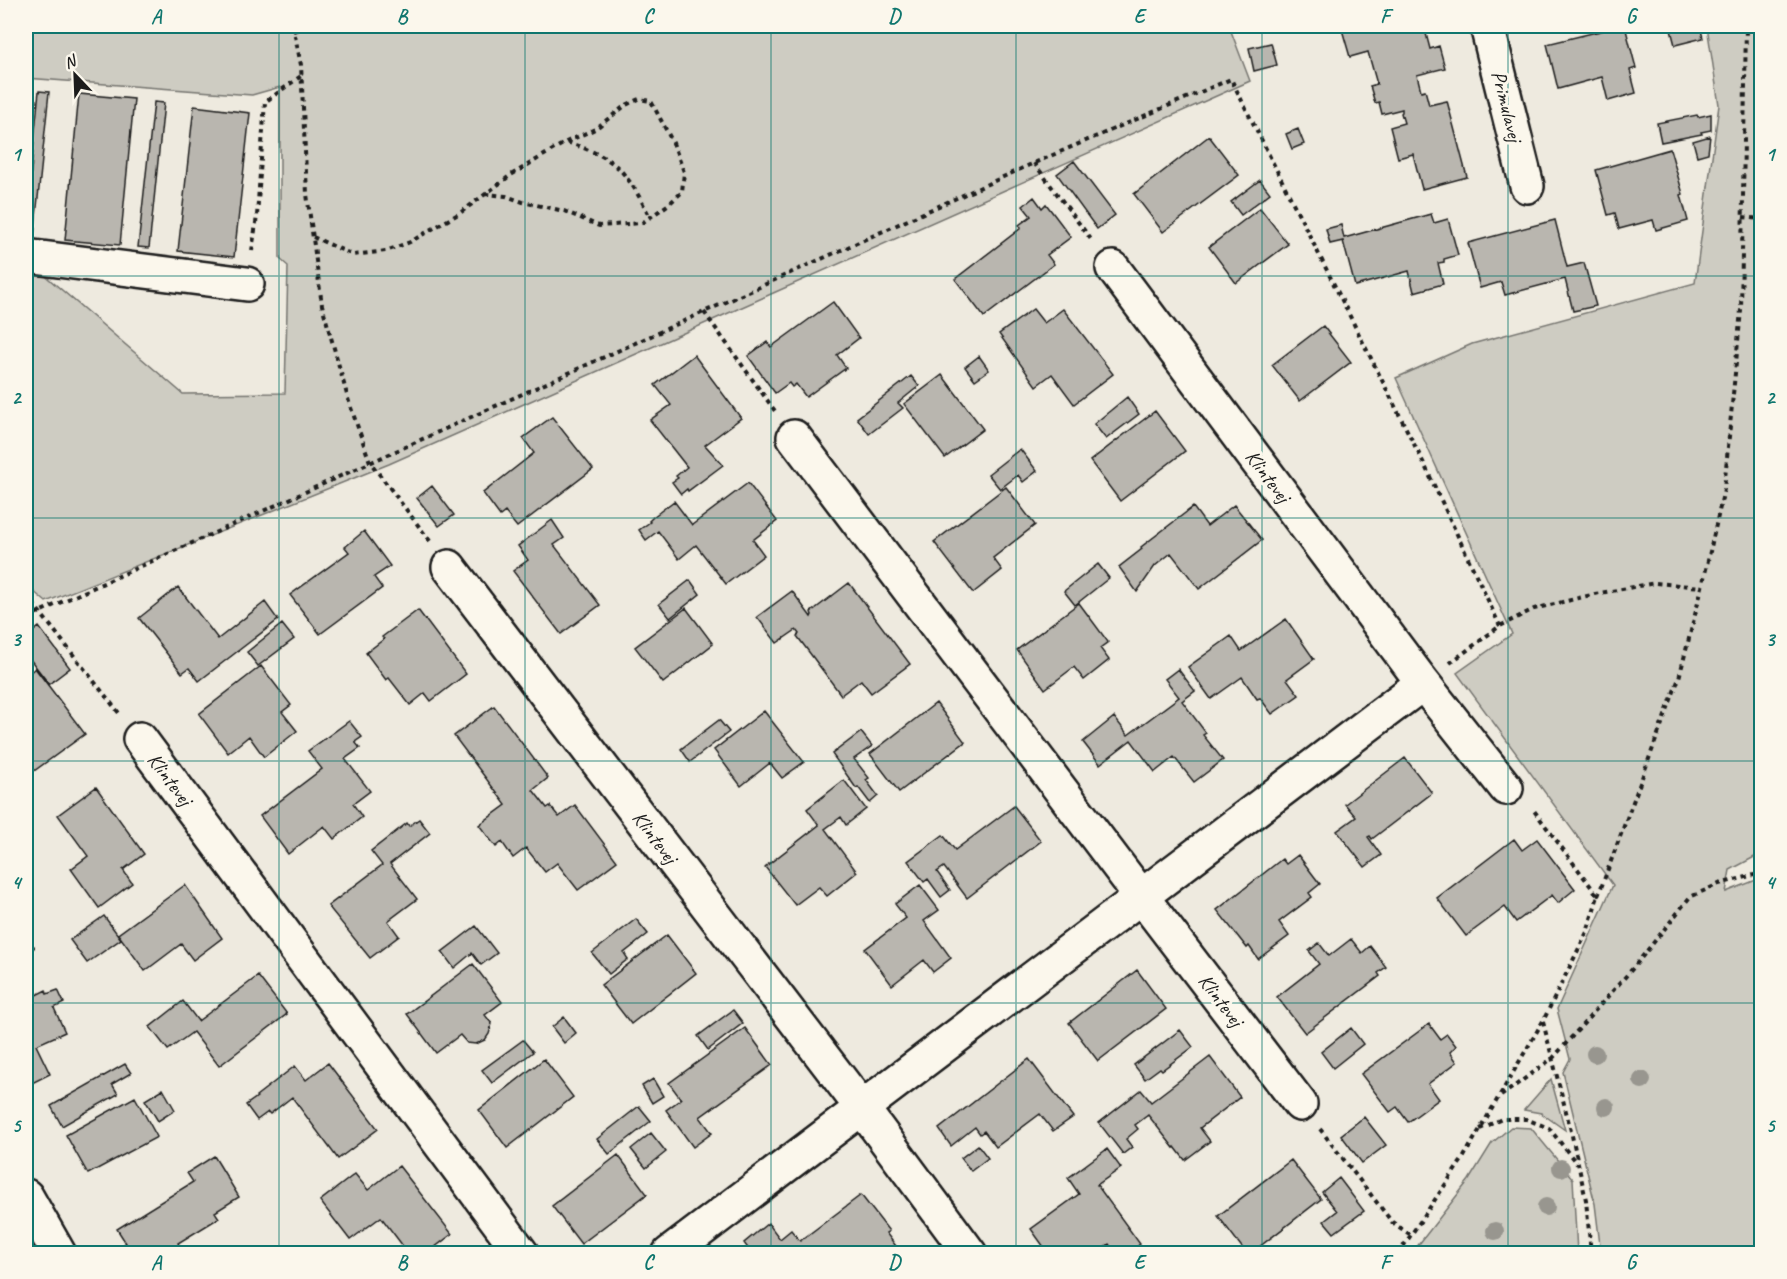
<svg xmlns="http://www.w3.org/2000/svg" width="1787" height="1279" font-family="Caveat,sans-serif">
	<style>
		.green { fill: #ceccc2; stroke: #75746f; stroke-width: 1.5 }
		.building { fill: #b9b6af; stroke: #1c1c1c; stroke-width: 1.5 }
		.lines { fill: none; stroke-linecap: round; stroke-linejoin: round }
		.minor-casing { stroke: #1c1c1c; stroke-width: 38 }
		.path { stroke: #1c1c1c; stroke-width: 4; stroke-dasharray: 4.5 4.5; stroke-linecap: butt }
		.minor { stroke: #fbf7ec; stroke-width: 33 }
		.tree { fill: #98968f }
		.grid { fill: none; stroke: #0f766e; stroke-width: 1.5; stroke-opacity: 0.55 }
		.labels { text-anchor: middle; stroke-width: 6; stroke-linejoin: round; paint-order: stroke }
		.street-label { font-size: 21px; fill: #1c1c1c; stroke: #fbf7ec }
		.neatline { fill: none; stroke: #0f766e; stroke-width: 2 }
		.grid-label { font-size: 20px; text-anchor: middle; font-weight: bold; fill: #0f766e }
	</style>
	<rect width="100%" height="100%" fill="#eeeadf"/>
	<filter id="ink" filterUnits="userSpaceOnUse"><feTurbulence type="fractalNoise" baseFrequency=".0167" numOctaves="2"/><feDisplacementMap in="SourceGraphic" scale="12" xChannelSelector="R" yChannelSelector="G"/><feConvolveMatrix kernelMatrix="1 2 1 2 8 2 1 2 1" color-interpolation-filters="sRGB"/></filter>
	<g filter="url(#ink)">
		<!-- green -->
		<path class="green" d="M26 26H1229L1250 81 389 464 46 602 26 585V271L42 273 183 394 285 393 288 266 280 259V87L252 95 26 78Z
			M1707 26H1762V853L1730 870 1726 892 1761 878V1253H1601L1595 1204 1563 1072 1570 1059 1557 1009 1613 885 1457 673 1512 634 1396 378 1472 344 1695 283 1719 105Z
			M1551 1079 1565 1130 1541 1113 1524 1110Z
			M1511 1127 1531 1128 1573 1179 1577 1253H1412L1469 1180 1492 1143Z"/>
		<!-- building -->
		<path class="building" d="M1341 26H1424L1430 49 1439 46 1445 68 1417 75 1421 91 1425 90 1429 105 1447 101 1467 177 1422 189 1413 154 1398 158 1390 127 1404 123 1401 113 1402 112V109L1382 114 1379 102 1375 103 1370 86 1377 84 1368 52 1350 57Z
			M1621 26H1625L1636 68 1630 70 1636 93 1608 101 1602 77 1558 89 1547 44Z
			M1670 26H1700L1703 38 1675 45Z
			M1271 43 1277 65 1254 71 1249 48Z
			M39 91 49 92 34 236 26 235V220Z
			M79 94 134 99 120 245 65 240Z
			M154 102 164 103 149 248 138 247Z
			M194 106 250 113 234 257 178 251Z
			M1711 114V130L1701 132 1702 134 1661 142 1657 123 1697 115 1698 117Z
			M1298 129 1304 144 1292 149 1286 134Z
			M1209 136 1239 175 1163 232 1134 194Z
			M1710 136 1708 153 1697 156 1693 141Z
			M1670 149 1683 194 1681 195 1688 221 1656 230 1653 220 1619 229 1615 213 1608 215 1596 170Z
			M1074 161 1115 215 1097 229 1057 174Z
			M1260 180 1270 193 1241 215 1231 202Z
			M1034 197 1042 208 1046 204 1071 237 1047 255 1054 264 984 317 955 279 1021 228 1019 225 1031 216 1023 206Z
			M1260 208 1288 244 1236 283 1209 247Z
			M1431 214 1434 223 1448 219 1458 255 1444 259V262L1438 263 1443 284 1414 292 1409 271 1355 286 1343 241 1330 244 1326 229 1341 225 1344 238Z
			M1555 220 1567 267 1584 263 1596 306 1573 311 1565 279 1505 295 1501 282 1480 288 1468 243Z
			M833 302 859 338 837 355 846 368 806 397 796 384 792 387 789 383 775 393 748 356 767 342 771 347Z
			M1033 309 1044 323 1063 309 1113 374 1074 404 1052 374 1036 386 999 334Z
			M1323 326 1351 362 1300 401 1272 365Z
			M694 355 741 418 705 445 723 465 688 491 687 489 681 494 672 482 678 478 676 476 687 467 650 420 671 405 655 385Z
			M979 356 989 370 975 380 965 367Z
			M942 375 983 429 945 458 904 404Z
			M911 376 919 386 898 403 903 408 869 434 857 418Z
			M1127 397 1139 414 1106 439 1094 424Z
			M1155 411 1185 451 1120 501 1090 461Z
			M552 417 593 469 517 527 505 512 500 516 483 493 534 453 523 438Z
			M1020 449 1037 471 1023 482 1018 475 1000 489 988 474Z
			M748 483 777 521 753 540 764 555 726 584 696 545 679 559 658 531 646 540 639 530 650 522 649 521 653 517 674 501 692 525Z
			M432 486 454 515 439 526 417 498Z
			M1006 487 1035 525 993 558 1002 570 973 593 934 542Z
			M1234 505 1262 540 1199 589 1171 553 1155 566 1137 592 1119 567 1142 549 1141 547 1193 507 1207 526Z
			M552 520 564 538 554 545 600 605 561 634 513 571 528 560 518 546Z
			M364 531 390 566 374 577 382 588 320 634 290 595 349 552 345 547Z
			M1098 564 1109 578 1075 605 1064 591Z
			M690 580 700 594 670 618 659 604Z
			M849 583 910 664 871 693 861 680 841 695 797 636 799 634 796 630 777 643 757 617 792 591 811 617 812 615 811 612Z
			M178 587 218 639 265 602 278 620 199 681 189 668 182 673 139 618Z
			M1079 603 1108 642 1100 648 1109 660 1084 680 1074 667 1045 689 1017 650Z
			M686 608 713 644 663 683 635 647Z
			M418 610 466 674 431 701 425 693 410 705 389 678 386 680 366 653 384 639 382 637Z
			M1286 619 1314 659 1287 679 1299 695 1272 714 1260 698 1257 699 1242 677 1211 699 1188 667 1231 636 1241 651Z
			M282 624 294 639 258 666 247 652Z
			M39 627 70 668 49 684 26 654V637Z
			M261 666 291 705 282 712 297 731 264 757 249 736 228 753 199 714Z
			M35 668 85 734 34 771 26 760V676Z
			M1178 669 1195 691 1182 701 1206 733 1203 735 1223 760 1194 782 1174 757 1155 772 1131 740 1100 764 1083 742 1114 717 1128 735 1179 697 1165 679Z
			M936 703 965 742 899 792 870 754Z
			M494 706 548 778 533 790 547 808 550 806 559 817 575 805 617 861 578 890 557 863 545 872 526 848 513 858 502 842 496 847 479 825 506 805 454 736Z
			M764 711 804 762 782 778 770 763 741 786 714 750Z
			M719 720 729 732 690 762 681 749Z
			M349 721 362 737 355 742 360 748 345 759 370 791 353 804 362 817 334 839 324 826 288 854 260 816 322 769 308 751Z
			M861 732 872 746 854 759 869 778 866 780 878 796 870 803 858 787 856 788 832 754Z
			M1405 758 1432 793 1372 839 1370 836 1368 837 1381 855 1365 867 1337 831 1356 817 1345 804Z
			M844 780 866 809 846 825 841 817 825 829 857 872 827 896 819 887 795 905 765 867 819 825 807 809Z
			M96 787 144 854 123 870 132 883 99 908 71 869 88 856 58 815Z
			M1014 806 1041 841 967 898 944 867 937 872 950 890 941 897 928 879 924 882 908 861 943 835 955 850Z
			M419 819 430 833 390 864 417 899 388 921 399 936 370 958 328 906 382 865 371 851 407 823 409 826Z
			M1514 839 1522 850 1537 839 1575 889 1558 903 1552 895 1516 922 1505 907 1466 936 1437 898Z
			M1298 855 1320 884 1309 893 1312 897 1279 922 1289 936 1258 959 1249 946 1247 948 1217 910 1282 859 1286 864Z
			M185 885 222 938 193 960 181 944 145 971 118 934Z
			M920 885 939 910 924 921 951 958 933 972 924 960 892 985 865 949 906 918 895 904Z
			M104 916 121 939 87 963 70 940Z
			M636 919 648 934 624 953 628 959 609 974 592 953Z
			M476 926 497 953 481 965 472 953 454 968 442 952Z
			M667 935 696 973 631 1024 601 985Z
			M1351 939 1362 953 1370 946 1386 967 1378 973 1380 976 1305 1033 1277 997 1319 964 1309 951 1319 943 1329 956Z
			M473 964 502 1002 485 1015 492 1024 489 1034 485 1040 476 1044 467 1043 460 1035 436 1053 407 1014Z
			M1137 970 1166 1009 1098 1061 1069 1023Z
			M258 976 287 1014 219 1066 193 1032 168 1050 150 1027 183 1001 198 1021Z
			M46 990 47 994 58 990 64 1003 54 1008 65 1032 36 1045 50 1074 30 1084 26 1075V1000Z
			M733 1010 743 1023 708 1050 698 1036Z
			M564 1017 576 1033 564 1043 552 1027Z
			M1429 1024 1440 1039 1447 1034 1456 1046 1450 1052 1457 1062 1428 1084 1439 1099 1408 1122 1397 1107 1390 1112 1361 1074Z
			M745 1028 772 1065 700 1117 712 1133 693 1147 666 1110 681 1099 669 1083Z
			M1351 1028 1363 1044 1333 1068 1321 1052Z
			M1180 1030 1193 1047 1162 1070 1160 1068 1145 1079 1134 1065Z
			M523 1040 533 1052 492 1083 482 1070Z
			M1210 1057 1240 1097 1200 1128 1210 1141 1185 1160 1175 1147 1174 1148 1148 1115 1135 1125 1138 1129 1126 1139 1132 1147 1123 1154 1099 1123 1141 1090 1151 1102Z
			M544 1059 573 1097 507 1148 479 1110Z
			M1029 1059 1073 1117 1053 1131 1040 1114 996 1147 984 1131 980 1134 975 1127 951 1146 939 1129Z
			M328 1063 378 1129 338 1159 292 1097 270 1114 268 1112 257 1120 246 1105 257 1097 256 1096 295 1066 306 1080Z
			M125 1064 131 1073 112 1084 118 1094 62 1126 51 1106Z
			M653 1079 663 1096 652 1103 642 1086Z
			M163 1089 175 1110 158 1121 145 1100Z
			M135 1097 157 1137 88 1174 66 1135Z
			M639 1106 651 1121 609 1154 597 1139Z
			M1364 1117 1386 1145 1362 1163 1341 1135Z
			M651 1133 666 1152 646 1168 631 1149Z
			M978 1145 988 1158 971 1171 961 1158Z
			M1107 1149 1121 1168 1097 1185 1140 1244 1128 1254H1116L1109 1244 1096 1254H1049L1031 1229 1079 1194 1068 1178Z
			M618 1155 647 1194 581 1244 552 1206Z
			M214 1156 239 1197 215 1212 219 1218 178 1243 184 1254H113L112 1252 126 1243 117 1229 193 1182 187 1173Z
			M1291 1160 1321 1199 1250 1254H1247L1218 1216Z
			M399 1166 452 1234 426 1254H409L381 1217 350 1240 320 1201 355 1174 368 1190Z
			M1339 1178 1364 1211 1334 1233 1324 1221 1337 1211 1322 1192Z
			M861 1195 889 1231 886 1233 902 1254H868L865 1249 859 1254H752L744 1243 768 1223 780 1239 791 1230 800 1241Z"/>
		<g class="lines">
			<defs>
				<path id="minor" d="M1487 26 1527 186
					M26 256 247 284
					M1113 268 1423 683 1506 788
					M794 437 1141 896 1300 1104
					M449 567 862 1108 970 1254
					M140 739 522 1254
					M26 1196 59 1254
					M669 1254 1423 683"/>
			</defs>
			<!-- minor casing -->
			<use href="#minor" class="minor-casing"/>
			<!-- path -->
			<path class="path" d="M293 26 301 65 307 194 322 305 349 402 370 462 430 541
				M293 31 308 26
				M567 142C589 150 612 157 626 177 636 189 643 204 650 217
				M1034 163 1093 242
				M1743 217 1762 219
				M313 237 353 255 386 251 410 242 460 213 511 175 566 142 595 129 626 105 639 99 651 101 673 143 684 172 682 192 669 204 642 223 599 226 564 211 523 202 506 196 486 194
				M252 251 257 216 265 102 301 76
				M704 312 775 411
				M26 597 31 601 119 713
				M26 618 1034 163 1231 79 1425 466 1500 626
				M1450 663 1500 626 1534 609 1595 594 1655 583 1702 587
				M1598 896 1679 678 1702 587 1724 489 1741 310 1746 26
				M26 929 33 947 26 951
				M1543 1022 1571 1131 1586 1200 1591 1254
				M1501 1096 1553 1058 1634 967 1690 897 1719 884 1762 873
				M1320 1129 1392 1222 1411 1235
				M1480 1129 1502 1119H1526L1549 1128 1577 1164
				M1398 1254 1462 1160 1543 1021 1587 932 1598 896 1532 808"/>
			<!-- minor -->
			<use href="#minor" class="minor"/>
		</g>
		<!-- trees -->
		<g class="tree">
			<circle cx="1595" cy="1054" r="9"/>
			<circle cx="1642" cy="1080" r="9"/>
			<circle cx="1606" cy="1107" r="9"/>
			<circle cx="1561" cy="1168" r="9"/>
			<circle cx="1546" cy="1207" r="9"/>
			<circle cx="1495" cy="1231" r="9"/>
		</g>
	</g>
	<!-- grid -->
	<path class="grid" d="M279 26V1254M525 26V1254M771 26V1254M1016 26V1254M1262 26V1254M1508 26V1254M26 276H1762M26 518H1762M26 761H1762M26 1003H1762"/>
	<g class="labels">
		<!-- street labels -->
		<g class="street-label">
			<text transform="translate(1507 106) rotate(76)" y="7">Primulavej</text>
			<text transform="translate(1268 476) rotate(53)" y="7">Klintevej</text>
			<text transform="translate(170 779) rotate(53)" y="7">Klintevej</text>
			<text transform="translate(655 837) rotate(53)" y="7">Klintevej</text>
			<text transform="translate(1221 1000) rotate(53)" y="7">Klintevej</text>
		</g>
	</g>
	<!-- margin -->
	<rect width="1787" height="1279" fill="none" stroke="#fbf7ec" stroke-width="66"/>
	<!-- north arrow -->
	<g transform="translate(75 75) rotate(337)" stroke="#fbf7ec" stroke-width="4.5" paint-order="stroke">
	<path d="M0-4.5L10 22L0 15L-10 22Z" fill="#1c1c1c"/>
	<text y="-9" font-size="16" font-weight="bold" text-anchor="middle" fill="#1c1c1c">N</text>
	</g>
	<rect x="33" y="33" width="1721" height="1213" class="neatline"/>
	<g class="grid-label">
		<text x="156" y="23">A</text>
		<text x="402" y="23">B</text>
		<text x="648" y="23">C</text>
		<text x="894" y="23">D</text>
		<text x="1139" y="23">E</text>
		<text x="1385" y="23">F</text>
		<text x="1631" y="23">G</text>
		<text x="16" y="161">1</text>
		<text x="1770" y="161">1</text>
		<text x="16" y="404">2</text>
		<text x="1770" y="404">2</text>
		<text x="16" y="646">3</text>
		<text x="1770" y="646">3</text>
		<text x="16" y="889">4</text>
		<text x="1770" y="889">4</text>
		<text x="16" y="1132">5</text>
		<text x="1770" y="1132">5</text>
		<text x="156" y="1269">A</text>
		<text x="402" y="1269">B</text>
		<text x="648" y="1269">C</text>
		<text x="894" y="1269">D</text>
		<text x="1139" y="1269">E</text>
		<text x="1385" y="1269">F</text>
		<text x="1631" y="1269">G</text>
	</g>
</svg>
